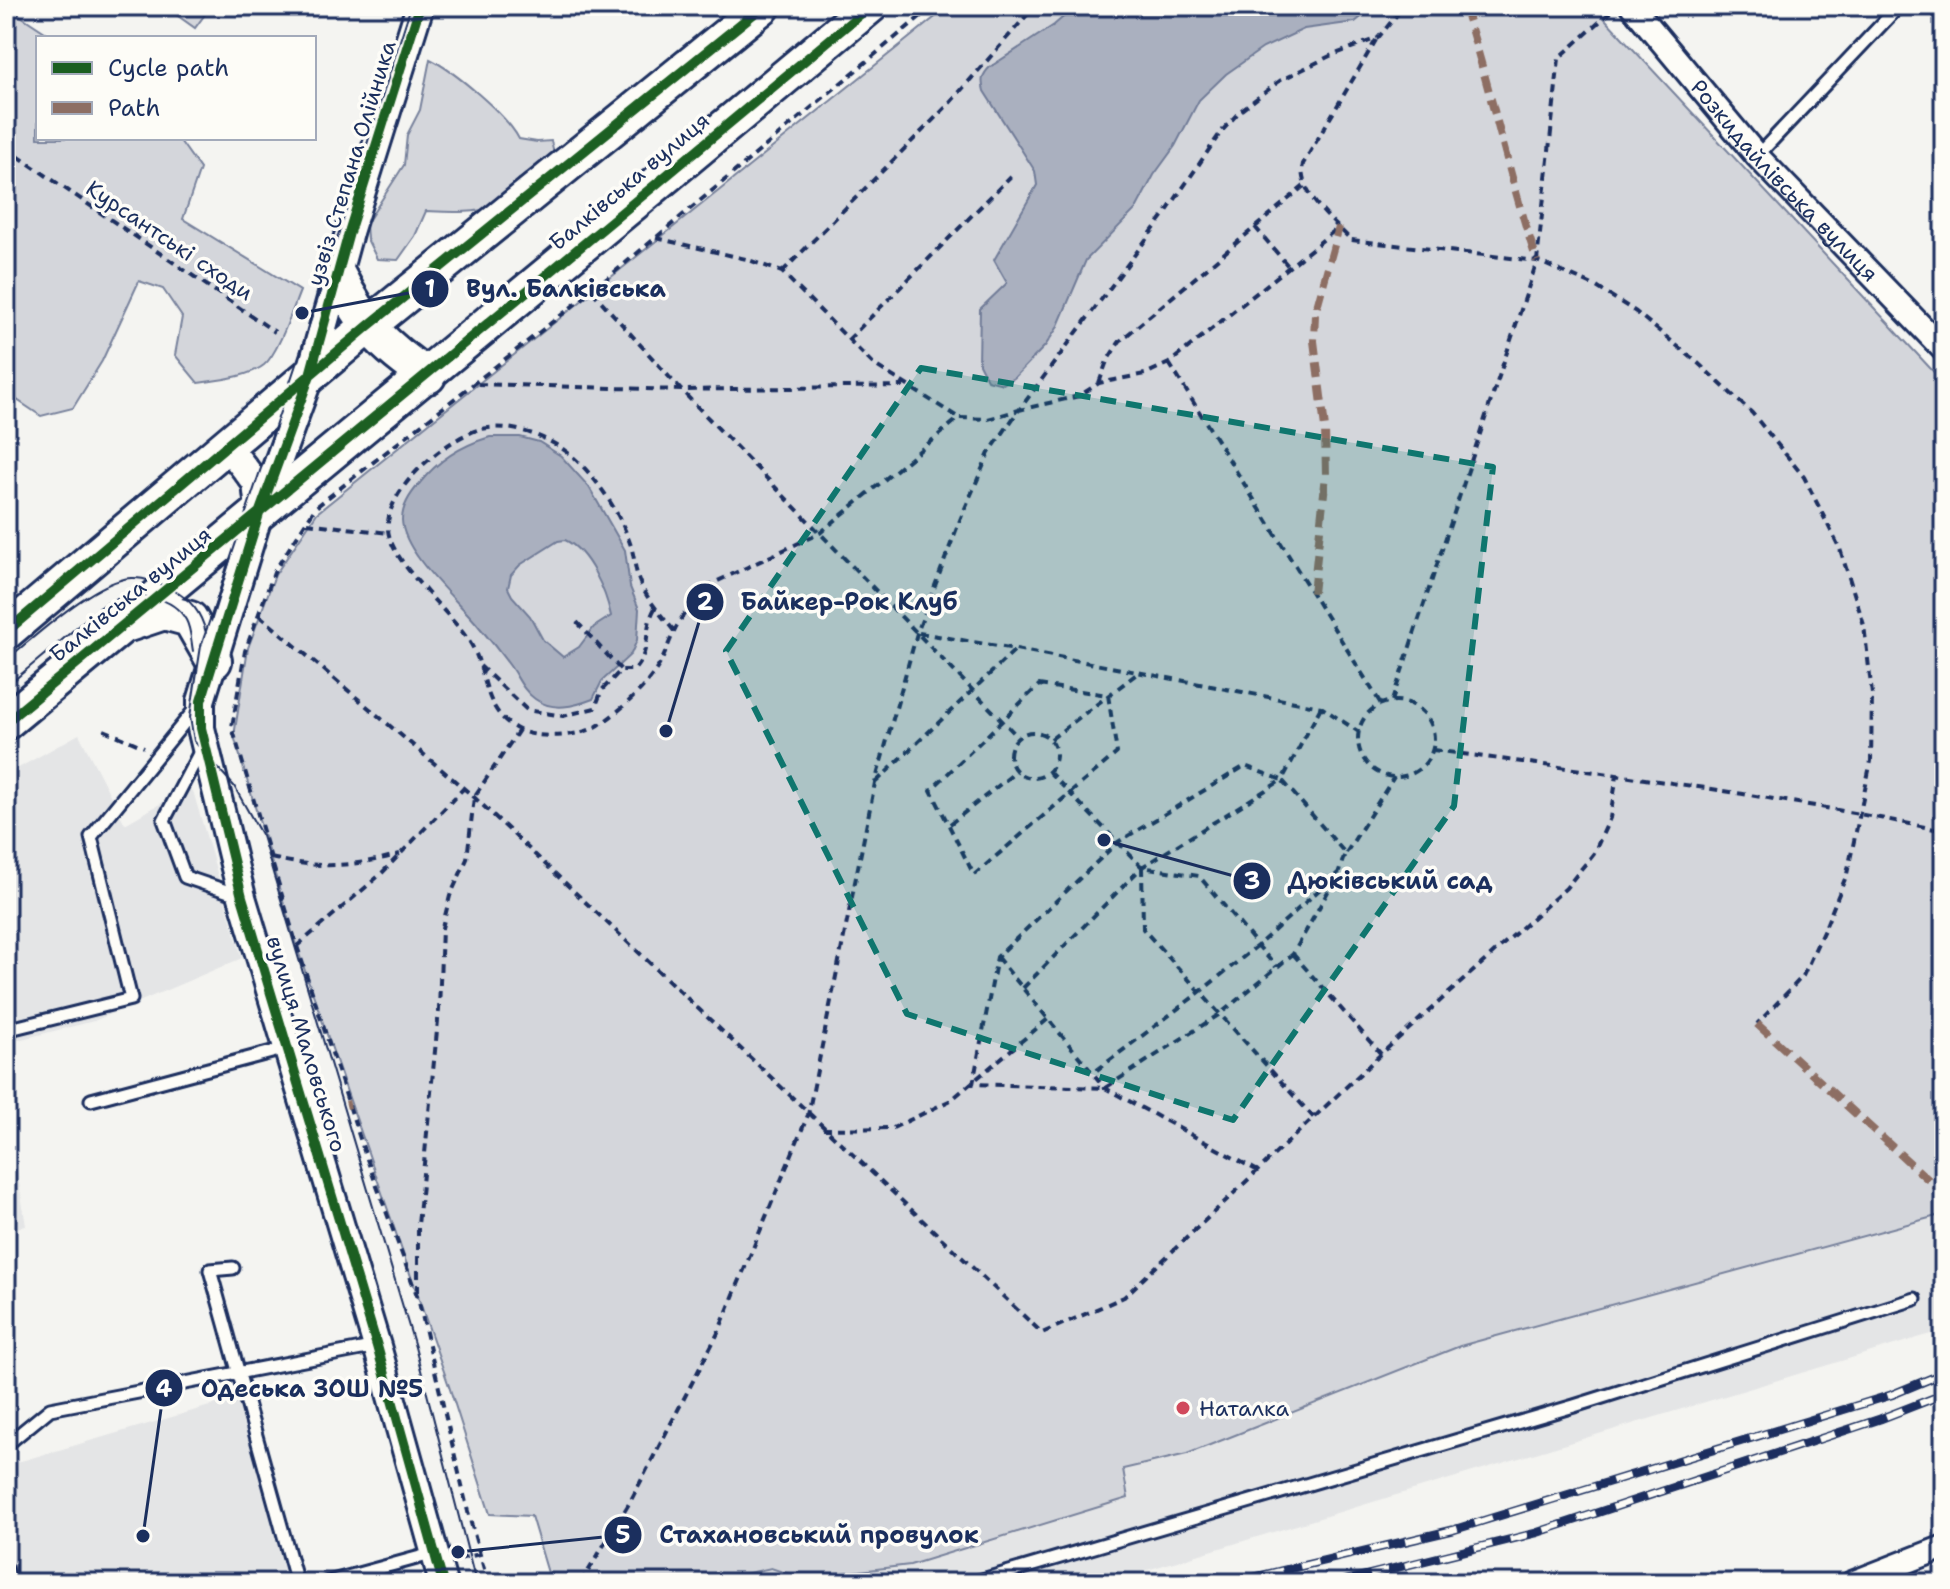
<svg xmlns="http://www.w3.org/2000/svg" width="1950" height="1589" font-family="'Shantell Sans',sans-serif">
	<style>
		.built { fill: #e4e5e6 }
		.green { fill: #d4d6db; stroke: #78829c; stroke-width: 2 }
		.water { fill: #aab0bf; stroke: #717c98; stroke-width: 2; fill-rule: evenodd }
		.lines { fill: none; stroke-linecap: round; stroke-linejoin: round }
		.service-casing { stroke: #1b2f5e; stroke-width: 17 }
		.minor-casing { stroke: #1b2f5e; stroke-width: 28 }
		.tertiary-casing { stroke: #1b2f5e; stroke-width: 32 }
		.primary-casing { stroke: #1b2f5e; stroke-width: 40 }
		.path { stroke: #1b2f5e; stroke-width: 4; stroke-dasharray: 8 6; stroke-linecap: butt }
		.service { stroke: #fdfcf7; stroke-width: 11 }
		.minor { stroke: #fdfcf7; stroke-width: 22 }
		.tertiary { stroke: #fdfcf7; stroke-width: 26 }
		.primary { stroke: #fdfcf7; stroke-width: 34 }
		.tram { stroke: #1b2f5e; stroke-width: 2 }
		.rail-casing { stroke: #1b2f5e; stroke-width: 9 }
		.rail { stroke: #fdfcf7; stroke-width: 6; stroke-dasharray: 18; stroke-linecap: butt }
		.quiet { stroke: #8d6e63; stroke-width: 8; stroke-dasharray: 16 8; stroke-linecap: butt }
		.cycleway-casing { stroke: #fdfcf7; stroke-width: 15 }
		.cycleway { stroke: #1b5e20; stroke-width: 10 }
		.marked { fill: #0f766e; fill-opacity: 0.2; stroke: #0f766e; stroke-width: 6; stroke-dasharray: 16 10; stroke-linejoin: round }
		.poi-dot { fill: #d1495b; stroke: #fdfcf7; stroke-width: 3 }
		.labels { text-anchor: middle; stroke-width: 7; stroke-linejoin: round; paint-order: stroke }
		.street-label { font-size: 22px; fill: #1b2f5e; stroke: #fdfcf7 }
		.poi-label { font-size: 22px; fill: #1b2f5e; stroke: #fdfcf7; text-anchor: start }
		.leader { fill: none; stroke: #1b2f5e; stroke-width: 3 }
		.callout-dot { fill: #1b2f5e; stroke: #fdfcf7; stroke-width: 3 }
		.mark-label { font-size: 24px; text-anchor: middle; font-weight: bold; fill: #fff }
		.callout-label { font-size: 24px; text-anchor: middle; font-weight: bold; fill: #1b2f5e; stroke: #fdfcf7; stroke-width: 7; stroke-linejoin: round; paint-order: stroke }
	</style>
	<rect width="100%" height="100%" fill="#f4f4f1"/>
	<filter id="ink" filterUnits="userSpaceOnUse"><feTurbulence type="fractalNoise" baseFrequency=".0125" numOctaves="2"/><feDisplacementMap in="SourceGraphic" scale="16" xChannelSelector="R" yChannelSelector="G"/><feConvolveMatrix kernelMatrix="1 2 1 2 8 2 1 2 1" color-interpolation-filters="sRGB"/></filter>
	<g filter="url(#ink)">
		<!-- built -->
		<path class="built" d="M79 734 125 824 186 789 193 791 242 958 94 1021 6 1043V775Z
			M14 1151 26 1226 9 1229 6 1213V1153Z
			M1944 1214V1330L1114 1580 1103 1583H705L771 1568 801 1578 1128 1498 1122 1469 1187 1454 1451 1349Z
			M244 1396 293 1583H6V1489L11 1464Z"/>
		<!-- green -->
		<path class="green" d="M164 6H211L195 28Z
			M949 6H1593L1944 383V1214L1460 1346 1187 1454 1123 1469 1128 1498 910 1565 801 1578 771 1568 705 1583H551L531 1516 490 1514 449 1386 296 945 234 736 248 648 275 575 317 513Z
			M6 10 13 11 54 38H38V138H178L200 169 183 219 300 291C293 308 278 354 264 365 249 377 217 380 198 383L175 355 182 317 163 289 139 281 102 361 73 408 41 416 11 396 6 399Z
			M430 59C454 71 507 115 519 139L537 142 551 141 554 154 545 169 519 179C516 184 513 192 510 197 493 216 448 212 426 211L415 236 398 260 377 259 367 239 366 224 404 165 407 135 420 110Z"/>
		<!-- water -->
		<path class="water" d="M1076 6H1375L1355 22 1304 29 1263 48 1226 74 1199 100 1175 146 1154 175 1136 209 1086 260 1057 328 1045 346 1014 378 1003 384 987 380 979 364 980 309 1007 283 994 260 1037 185 1035 171 984 91C981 80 982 75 990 67L1054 25Z
			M490 437H520L539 442 561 456 589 487 625 550 630 587 639 609 637 640 631 654 602 681 593 699C575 706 553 712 535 699 523 691 518 677 510 666 499 651 487 636 476 623 455 598 403 553 402 520 402 506 411 493 420 483 438 460 463 445 490 437ZM565 540C589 551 606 592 611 616L594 627 579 647 563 657 543 640 530 616 512 596 508 588 511 575 520 565 558 541Z"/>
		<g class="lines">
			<defs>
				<path id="service" d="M1757 156 1899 6
					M202 748 164 820 185 877 238 895
					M6 1030 131 999 91 837 196 708
					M91 1100 287 1048
					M233 1268 210 1270 297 1583
					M6 1445 50 1409 377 1346
					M6 1568 11 1583
					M325 1583 435 1553
					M972 1583 1574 1406 1915 1299"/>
				<g id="minor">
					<path id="s1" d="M1632 6 1757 156 1944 350"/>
					<path d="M1852 1583 1944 1547"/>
				</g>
				<path id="tertiary" d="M420 6 350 229 310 375 259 514 201 701V728L242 897 377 1346 443 1583
					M228 447 256 483 259 510"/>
				<path id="primary" d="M338 275C362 323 382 346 428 376
					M128 624 164 612 190 619 214 661
					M6 632 368 326 763 6
					M6 722C294 484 583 246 870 6"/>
			</defs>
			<!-- service casing -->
			<use href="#service" class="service-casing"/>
			<!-- minor casing -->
			<use href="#minor" class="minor-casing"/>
			<!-- tertiary casing -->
			<use href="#tertiary" class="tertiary-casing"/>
			<!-- primary casing -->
			<use href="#primary" class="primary-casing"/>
			<!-- path -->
			<path class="path" d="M1376 40 1303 164C1297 193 1333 221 1351 240L1537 261 1595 286 1636 312 1698 363 1752 413 1804 477 1840 549 1864 625 1872 694 1871 761 1847 874 1827 923 1803 976 1757 1024
				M6 148 275 332
				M1255 227 1289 267
				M656 238 746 259 782 272 873 364 959 418
				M782 272 949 104 1035 6
				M592 291 681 390 1018 737
				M848 340 1011 176
				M1169 363 1381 704
				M1099 383 1107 361 1120 341 1304 186
				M478 384 681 390 904 386
				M307 523 388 533
				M259 615 474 797 1042 1333 1124 1297 1381 1054 1566 888 1594 853 1610 818 1617 775
				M577 622 621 670
				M674 631C663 617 650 603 642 587 635 575 635 559 631 546 620 512 595 474 567 452 544 435 509 423 481 429 446 438 384 490 388 530 392 564 449 611 469 641 489 671 480 708 517 729 537 740 581 737 599 725 619 712 643 690 656 670 664 659 668 644 674 632 682 615 693 601 705 587L820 533 959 418 988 419 1019 410 1165 214 1221 132 1240 111 1281 80 1330 56 1378 38 1404 6
				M919 633 1016 649 1321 707 1359 732
				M480 666 527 710 563 716 595 708 602 690 621 670H634C653 648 642 631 655 608
				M1039 685 1108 695 1117 753 974 875 931 790Z
				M1392 701 1537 261 1559 58 1613 10
				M1358 739a38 38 0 1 1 76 0a38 38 0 1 1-76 0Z
				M1321 707 1282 780 1245 766 1118 842 997 957 973 1084 1105 1088 1220 1014 1293 954 1339 872
				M104 730 144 747
				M1010 755a23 23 0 1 1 46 0a23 23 0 1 1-46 0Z
				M1051 739 1138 673
				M1433 750C1604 773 1775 795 1944 831
				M1049 772 1142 867 1199 876 1276 967
				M876 782 1016 649
				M950 824 1017 771
				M1346 853 1394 777
				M271 858C319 869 353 867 400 854
				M1142 867 1143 929 1314 1118
				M297 946 380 875 463 789
				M1293 954 1381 1054
				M997 957 1105 1088 1258 1171
				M1023 988 1142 867 1282 780 1345 853 1339 872 1257 946 1200 992 1093 1073
				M823 1129 893 1128 951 1100 1048 1019
				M418 1292V1225L439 1010 442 928 450 896 467 859 474 797 519 730
				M459 1559 480 1554
				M488 1583 469 1516 418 1298 364 1151 297 946 232 727 245 651 275 570 316 507 592 291 933 6
				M581 1583 630 1502 718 1333 808 1115 875 783 917 633 960 520 989 453 1019 410 1079 396 1099 383 1145 374 1169 363 1339 227"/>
			<!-- service -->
			<use href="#service" class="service"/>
			<!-- minor -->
			<use href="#minor" class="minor"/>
			<!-- tertiary -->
			<use href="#tertiary" class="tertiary"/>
			<!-- primary -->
			<use href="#primary" class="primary"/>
			<!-- tram -->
			<path class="tram" d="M411 6 313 314 201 646 190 717 194 741 234 786 262 836 415 1347 476 1583
				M6 660C35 637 95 580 131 578 145 577 160 584 173 590 191 600 201 612 206 633
				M6 687C27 669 48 652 69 634 82 623 97 607 114 600 137 591 173 596 186 620 191 629 191 641 193 651"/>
			<defs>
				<path id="rail" d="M1230 1583 1453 1530 1891 1395 1944 1373
					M1335 1583 1536 1533 1880 1419 1944 1394"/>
			</defs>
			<!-- rail casing -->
			<use href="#rail" class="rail-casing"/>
			<!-- rail -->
			<use href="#rail" class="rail"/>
			<!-- quiet -->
			<path class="quiet" d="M1464 6C1491 90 1509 177 1537 261
				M1313 593 1326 475 1325 428 1314 341 1315 314 1339 227
				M1757 1024 1944 1194
				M346 1105 350 1104"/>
			<defs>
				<path id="cycleway" d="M420 6 350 229 310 375 259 514 201 701V728L242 897 377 1346 443 1583
					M6 632 368 326 763 6
					M6 722C294 484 583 246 870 6"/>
			</defs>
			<!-- cycleway casing -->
			<use href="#cycleway" class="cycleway-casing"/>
			<!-- cycleway -->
			<use href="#cycleway" class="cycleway"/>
		</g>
	</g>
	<!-- marked area -->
	<path class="marked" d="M921 368 1493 467 1454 806 1233 1120 907 1014 726 651Z"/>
	<!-- markers -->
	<circle class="poi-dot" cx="1183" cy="1408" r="8"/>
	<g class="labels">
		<!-- street labels -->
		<g class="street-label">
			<text transform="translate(351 163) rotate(-73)" y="8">узвіз Степана Олійника</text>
			<text dy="8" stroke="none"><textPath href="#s1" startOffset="232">Розкидайлівська вулиця</textPath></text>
			<text transform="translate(629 181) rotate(-40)" y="8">Балківська вулиця</text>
			<text transform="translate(170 240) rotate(34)" y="8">Курсантські сходи</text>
			<text transform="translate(130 594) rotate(-39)" y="8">Балківська вулиця</text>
			<text transform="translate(307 1044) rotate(73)" y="8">вулиця Маловського</text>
		</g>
		<!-- poi labels -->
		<g class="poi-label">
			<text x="1199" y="1416">Наталка</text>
		</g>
	</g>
	<!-- callouts -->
	<path class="leader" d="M302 313L430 289M666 731L705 602M1104 840L1252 881M143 1536L164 1388M458 1552L623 1535"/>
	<g class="callout-dot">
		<circle cx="302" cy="313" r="8"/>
		<circle cx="666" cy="731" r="8"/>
		<circle cx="1104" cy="840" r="8"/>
		<circle cx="143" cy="1536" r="8"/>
		<circle cx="458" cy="1552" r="8"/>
		<circle cx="430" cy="289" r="20"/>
		<circle cx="705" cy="602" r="20"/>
		<circle cx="1252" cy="881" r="20"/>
		<circle cx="164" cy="1388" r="20"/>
		<circle cx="623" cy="1535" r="20"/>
	</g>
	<g class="mark-label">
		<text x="430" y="297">1</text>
		<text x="705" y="610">2</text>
		<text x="1252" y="889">3</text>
		<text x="164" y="1397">4</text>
		<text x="623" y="1543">5</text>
	</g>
	<g class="callout-label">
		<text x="566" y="297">Вул. Балківська</text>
		<text x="849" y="610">Байкер-Рок Клуб</text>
		<text x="1390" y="889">Дюківський сад</text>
		<text x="312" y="1397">Одеська ЗОШ №5</text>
		<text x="819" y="1543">Стахановський провулок</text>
	</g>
	<!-- margin -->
	<rect width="1950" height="1589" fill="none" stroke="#fdfcf7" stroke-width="32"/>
	<rect x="16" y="16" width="1918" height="1557" fill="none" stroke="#1b2f5e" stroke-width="3" filter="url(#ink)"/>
	<!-- legend -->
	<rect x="36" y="36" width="280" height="104" fill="#fdfcf7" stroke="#a3aaba" stroke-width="2"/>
	<rect x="52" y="62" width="40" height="12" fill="#1b5e20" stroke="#a3aaba" stroke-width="2"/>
	<text x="108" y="76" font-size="24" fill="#1b2f5e">Cycle path</text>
	<rect x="52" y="102" width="40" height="12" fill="#8d6e63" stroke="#a3aaba" stroke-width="2"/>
	<text x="108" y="116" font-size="24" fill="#1b2f5e">Path</text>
</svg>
